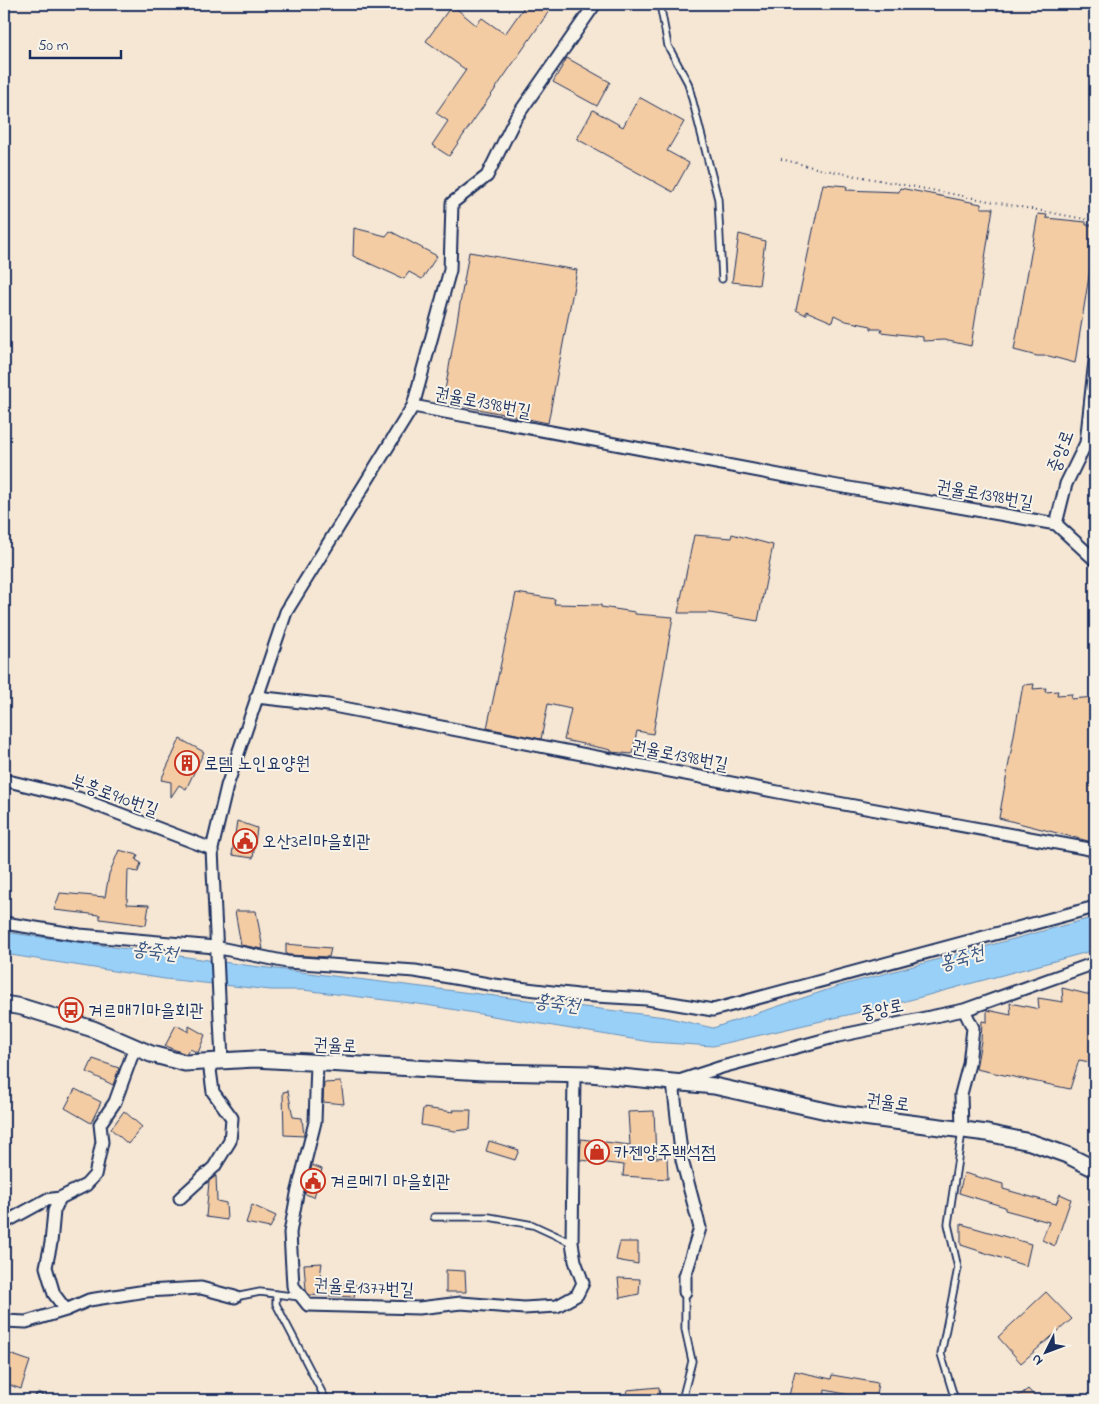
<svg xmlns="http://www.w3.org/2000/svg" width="1099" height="1404" font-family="'Indie Flower','Poor Story',sans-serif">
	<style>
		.water { fill: #99d0f8; stroke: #6790ba }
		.building { fill: #f4cca4; stroke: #1b2f5e }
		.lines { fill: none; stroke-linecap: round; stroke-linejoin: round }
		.service-casing { stroke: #1b2f5e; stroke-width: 9 }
		.minor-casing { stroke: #1b2f5e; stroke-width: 15 }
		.secondary-casing { stroke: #1b2f5e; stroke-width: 19 }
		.path { stroke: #1b2f5e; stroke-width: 2; stroke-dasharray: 1 4; stroke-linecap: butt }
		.service { stroke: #f7f3e8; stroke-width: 5.5 }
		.minor { stroke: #f7f3e8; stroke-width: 11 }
		.secondary { stroke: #f7f3e8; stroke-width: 15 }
		.labels { text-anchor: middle; stroke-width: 4; stroke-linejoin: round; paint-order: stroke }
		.street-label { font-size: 18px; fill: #1b2f5e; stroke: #f7f3e8 }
		.poi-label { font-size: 18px; fill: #1b2f5e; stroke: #f7f3e8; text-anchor: start }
		.water-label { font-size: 19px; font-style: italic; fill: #3a5784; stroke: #f7f3e8 }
	</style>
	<rect width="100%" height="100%" fill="#f6e7d4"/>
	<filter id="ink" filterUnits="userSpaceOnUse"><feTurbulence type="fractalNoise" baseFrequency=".02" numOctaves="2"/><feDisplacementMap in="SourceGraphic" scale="10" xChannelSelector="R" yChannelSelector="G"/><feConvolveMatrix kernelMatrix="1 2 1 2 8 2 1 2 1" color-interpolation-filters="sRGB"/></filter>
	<g filter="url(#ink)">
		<!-- water -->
		<path class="water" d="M1095 917V950L895 1004 713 1046 650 1042 426 1005 303 990H271L165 979 4 954V932L252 966 665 1017 713 1028 839 986Z"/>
		<!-- building -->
		<path class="building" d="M526 4H554L449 156 432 145 448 121 436 113 466 70 426 41 452 5 476 25 482 18 505 34Z
			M567 58 610 82 597 106 553 82Z
			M639 97 684 122 667 151 689 163 673 192 577 139 593 110 623 127Z
			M823 184 847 186 846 190 899 192 900 188 981 204V208H993L971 346 944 340 923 341V337L881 332 882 329H871V326L846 321 834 315 832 322 806 311V315L796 310Z
			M1038 214 1047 215 1046 218 1086 222V225H1095V239L1075 363 1049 356H1037L1014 350Z
			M354 228 386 236 390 231 437 256 422 279 409 272 404 279 353 256Z
			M739 234 765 241 759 285 732 282Z
			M469 252 577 270 548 423 443 402Z
			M732 534 773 545 758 621 710 613H678L694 535 731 538Z
			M516 593 555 599 554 604 601 605V607L635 612V614L673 617 653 734 637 731 632 754 611 752V750L564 740 571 709 548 704 541 739 487 728Z
			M1034 684 1033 689 1046 688 1045 692 1058 691 1057 695 1072 694 1071 699 1095 697V824L1092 842 999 818 1023 685Z
			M180 739 204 752 186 789 179 785 171 797V782L161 780Z
			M237 821 257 828 253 858 232 855Z
			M119 850 138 855 136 860 141 863 138 872 128 870 127 904 149 905 146 925 100 919V915L54 910 60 893 105 897 109 874Z
			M235 911H256L263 949 241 945Z
			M286 944 331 948 329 957 288 955 286 954Z
			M1062 988 1095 996V1063L1079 1060 1070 1089 976 1069 981 1041 982 1021 987 1022V1010L1011 1015 1010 1003 1039 1009 1038 998 1063 1002Z
			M176 1025 189 1032V1026L205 1035 198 1053 190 1049 186 1054 165 1046Z
			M93 1059 119 1068 113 1085 87 1072Z
			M341 1082 344 1104 323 1102 324 1083Z
			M75 1089 101 1102 91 1123 65 1108Z
			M288 1091 293 1117 302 1118 304 1136 284 1135 283 1092Z
			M423 1108 454 1112 453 1110H471L470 1129 455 1131 421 1125Z
			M124 1111 142 1127 128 1144 111 1129Z
			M654 1111 656 1158 667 1157 668 1179 623 1176 624 1165 580 1160 581 1139 630 1145 628 1112Z
			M489 1141 519 1150 515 1160 486 1151Z
			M312 1165 322 1169 314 1197 305 1194Z
			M964 1173 1003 1184V1189L1056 1204 1060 1194 1071 1199 1055 1246 1042 1240 1049 1222 1005 1210V1207L959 1193Z
			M216 1176 217 1201 226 1203 227 1220 206 1217 209 1181Z
			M252 1205 276 1216 270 1228 246 1223Z
			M961 1224 1031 1244 1026 1266 961 1245Z
			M620 1242H638V1264L616 1260Z
			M322 1263 319 1283 356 1285 354 1297 309 1295 306 1290 304 1264Z
			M446 1270 465 1271 466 1292H446Z
			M618 1278 640 1279 639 1294 620 1298Z
			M1046 1292 1072 1319 1021 1363 998 1337Z
			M4 1352 30 1361 21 1389 4 1383Z
			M795 1371 831 1379 832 1375 878 1383 875 1400 825 1390 824 1400H788Z
			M659 1387 660 1400H625L627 1390Z
			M1028 1389 1038 1400H1013Z"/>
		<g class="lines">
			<defs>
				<path id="service" d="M660 4 668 46 688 83 718 199 722 279
					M434 1217H489L533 1225 572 1243
					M276 1294V1304L326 1400
					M235 1297 260 1292 300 1297
					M38 1400 39 1397
					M682 1400 692 1361 685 1329V1292
					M955 1400 941 1354 958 1268 948 1224 962 1132"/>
				<path id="minor" d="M413 406 838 486 1056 524 1095 560
					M1056 524 1066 484 1086 443 1095 360
					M256 697 328 705 778 792 1095 850
					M4 780 78 798 212 849
					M4 923 80 935 215 947 287 962 415 971 494 985 578 995 647 999 713 1010 1095 907
					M222 1061 212 849 227 786 286 612 413 406 450 270 452 203 487 176 515 119 595 4
					M317 1063 315 1122 297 1194 290 1233 293 1286 308 1305 419 1308 461 1303 524 1308 557 1306 577 1295 583 1283 575 1261 572 1243 574 1074
					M962 1130 961 1094 969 1064 973 1028 964 1010
					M60 1198 54 1211 51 1243 46 1267 54 1294 66 1310 89 1300 146 1291 201 1288 235 1297
					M180 1198 214 1167 230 1141 232 1118 213 1092 209 1062
					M4 1223 46 1200 60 1198 86 1185 95 1175 102 1142 100 1124 115 1102 135 1047
					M685 1292V1276L700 1228 682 1160 673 1083 722 1067 838 1036 964 1010 1095 963
					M4 1321 26 1322 66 1310"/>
				<path id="secondary" d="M4 1004 22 1007 93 1029 151 1054 185 1063 255 1059 484 1072 590 1074 714 1086 840 1114 987 1133 1030 1142 1067 1155 1095 1169"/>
			</defs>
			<!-- service casing -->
			<use href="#service" class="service-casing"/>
			<!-- minor casing -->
			<use href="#minor" class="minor-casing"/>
			<!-- secondary casing -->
			<use href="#secondary" class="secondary-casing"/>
			<!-- path -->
			<path class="path" d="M781 159 820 169 1095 221"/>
			<!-- service -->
			<use href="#service" class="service"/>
			<!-- minor -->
			<use href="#minor" class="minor"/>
			<!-- secondary -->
			<use href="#secondary" class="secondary"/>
		</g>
	</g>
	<!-- icons -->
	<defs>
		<symbol id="building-ring" viewBox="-11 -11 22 22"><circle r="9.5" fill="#f7f3e8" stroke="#c8321e" stroke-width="1.5"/><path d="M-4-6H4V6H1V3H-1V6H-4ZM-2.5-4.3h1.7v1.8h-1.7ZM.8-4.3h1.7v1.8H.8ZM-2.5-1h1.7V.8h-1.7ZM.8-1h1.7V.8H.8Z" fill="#c8321e"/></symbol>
		<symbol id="civic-ring" viewBox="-11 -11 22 22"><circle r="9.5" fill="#f7f3e8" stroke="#c8321e" stroke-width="1.5"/><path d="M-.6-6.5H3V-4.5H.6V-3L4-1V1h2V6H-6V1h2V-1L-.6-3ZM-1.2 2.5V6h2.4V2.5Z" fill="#c8321e"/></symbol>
		<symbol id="bus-ring" viewBox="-11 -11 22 22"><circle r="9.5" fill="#f7f3e8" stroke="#c8321e" stroke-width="1.5"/><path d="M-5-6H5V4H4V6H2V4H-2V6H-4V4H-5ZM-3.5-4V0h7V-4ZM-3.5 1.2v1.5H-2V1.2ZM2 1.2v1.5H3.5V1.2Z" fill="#c8321e"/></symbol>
		<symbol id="shop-ring" viewBox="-11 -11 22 22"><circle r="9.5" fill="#f7f3e8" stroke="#c8321e" stroke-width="1.5"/><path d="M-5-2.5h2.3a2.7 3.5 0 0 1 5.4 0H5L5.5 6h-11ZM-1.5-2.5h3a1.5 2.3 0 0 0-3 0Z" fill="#c8321e"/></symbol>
	</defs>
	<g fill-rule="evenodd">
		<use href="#building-ring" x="173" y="749" width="28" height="28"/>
		<use href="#civic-ring" x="231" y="827" width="28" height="28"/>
		<use href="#bus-ring" x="57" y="996" width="28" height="28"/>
		<use href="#shop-ring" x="583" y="1138" width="28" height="28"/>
		<use href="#civic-ring" x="299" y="1167" width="28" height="28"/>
	</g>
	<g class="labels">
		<!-- street labels -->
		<g class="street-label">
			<text transform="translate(483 402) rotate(11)" y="6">권율로1398번길</text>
			<text transform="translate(1060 451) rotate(-69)" y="6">중앙로</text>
			<text transform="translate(985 494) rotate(10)" y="6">권율로1398번길</text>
			<text transform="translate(680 755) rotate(11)" y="6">권율로1398번길</text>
			<text transform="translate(115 795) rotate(20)" y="6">부흥로910번길</text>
			<text transform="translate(882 1009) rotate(-12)" y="6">중앙로</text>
			<text transform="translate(335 1045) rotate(3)" y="6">권율로</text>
			<text transform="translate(888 1102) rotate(7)" y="6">권율로</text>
			<text transform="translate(364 1287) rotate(3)" y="6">권율로1377번길</text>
		</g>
		<!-- poi labels -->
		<g class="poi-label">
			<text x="204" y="769">로뎀 노인요양원</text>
			<text x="262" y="847">오산3리마을회관</text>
			<text x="88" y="1016">겨르매기마을회관</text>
			<text x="614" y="1158">카젠양주백석점</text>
			<text x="330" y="1187">겨르메기 마을회관</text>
		</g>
		<!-- water labels -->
		<g class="water-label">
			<text transform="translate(155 950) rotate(7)" y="7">홍죽천</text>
			<text transform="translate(961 957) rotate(-16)" y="7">홍죽천</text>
			<text transform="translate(557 1002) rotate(7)" y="7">홍죽천</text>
		</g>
	</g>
	<!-- margin -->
	<rect width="1099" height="1404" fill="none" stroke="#f7f3e8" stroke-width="20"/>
	<rect x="10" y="10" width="1079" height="1384" fill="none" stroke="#1b2f5e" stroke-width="2" filter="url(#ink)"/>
	<!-- north arrow -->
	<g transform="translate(1046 1352) rotate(228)" stroke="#f7f3e8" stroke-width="4" paint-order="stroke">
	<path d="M0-4L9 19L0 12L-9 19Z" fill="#1b2f5e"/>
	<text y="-8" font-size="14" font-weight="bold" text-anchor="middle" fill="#1b2f5e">N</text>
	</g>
	<!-- scale -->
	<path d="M30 50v8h91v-8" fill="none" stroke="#1b2f5e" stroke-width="2.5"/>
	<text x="38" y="50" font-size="15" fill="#1b2f5e" stroke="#f7f3e8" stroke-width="4" paint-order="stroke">50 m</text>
</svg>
